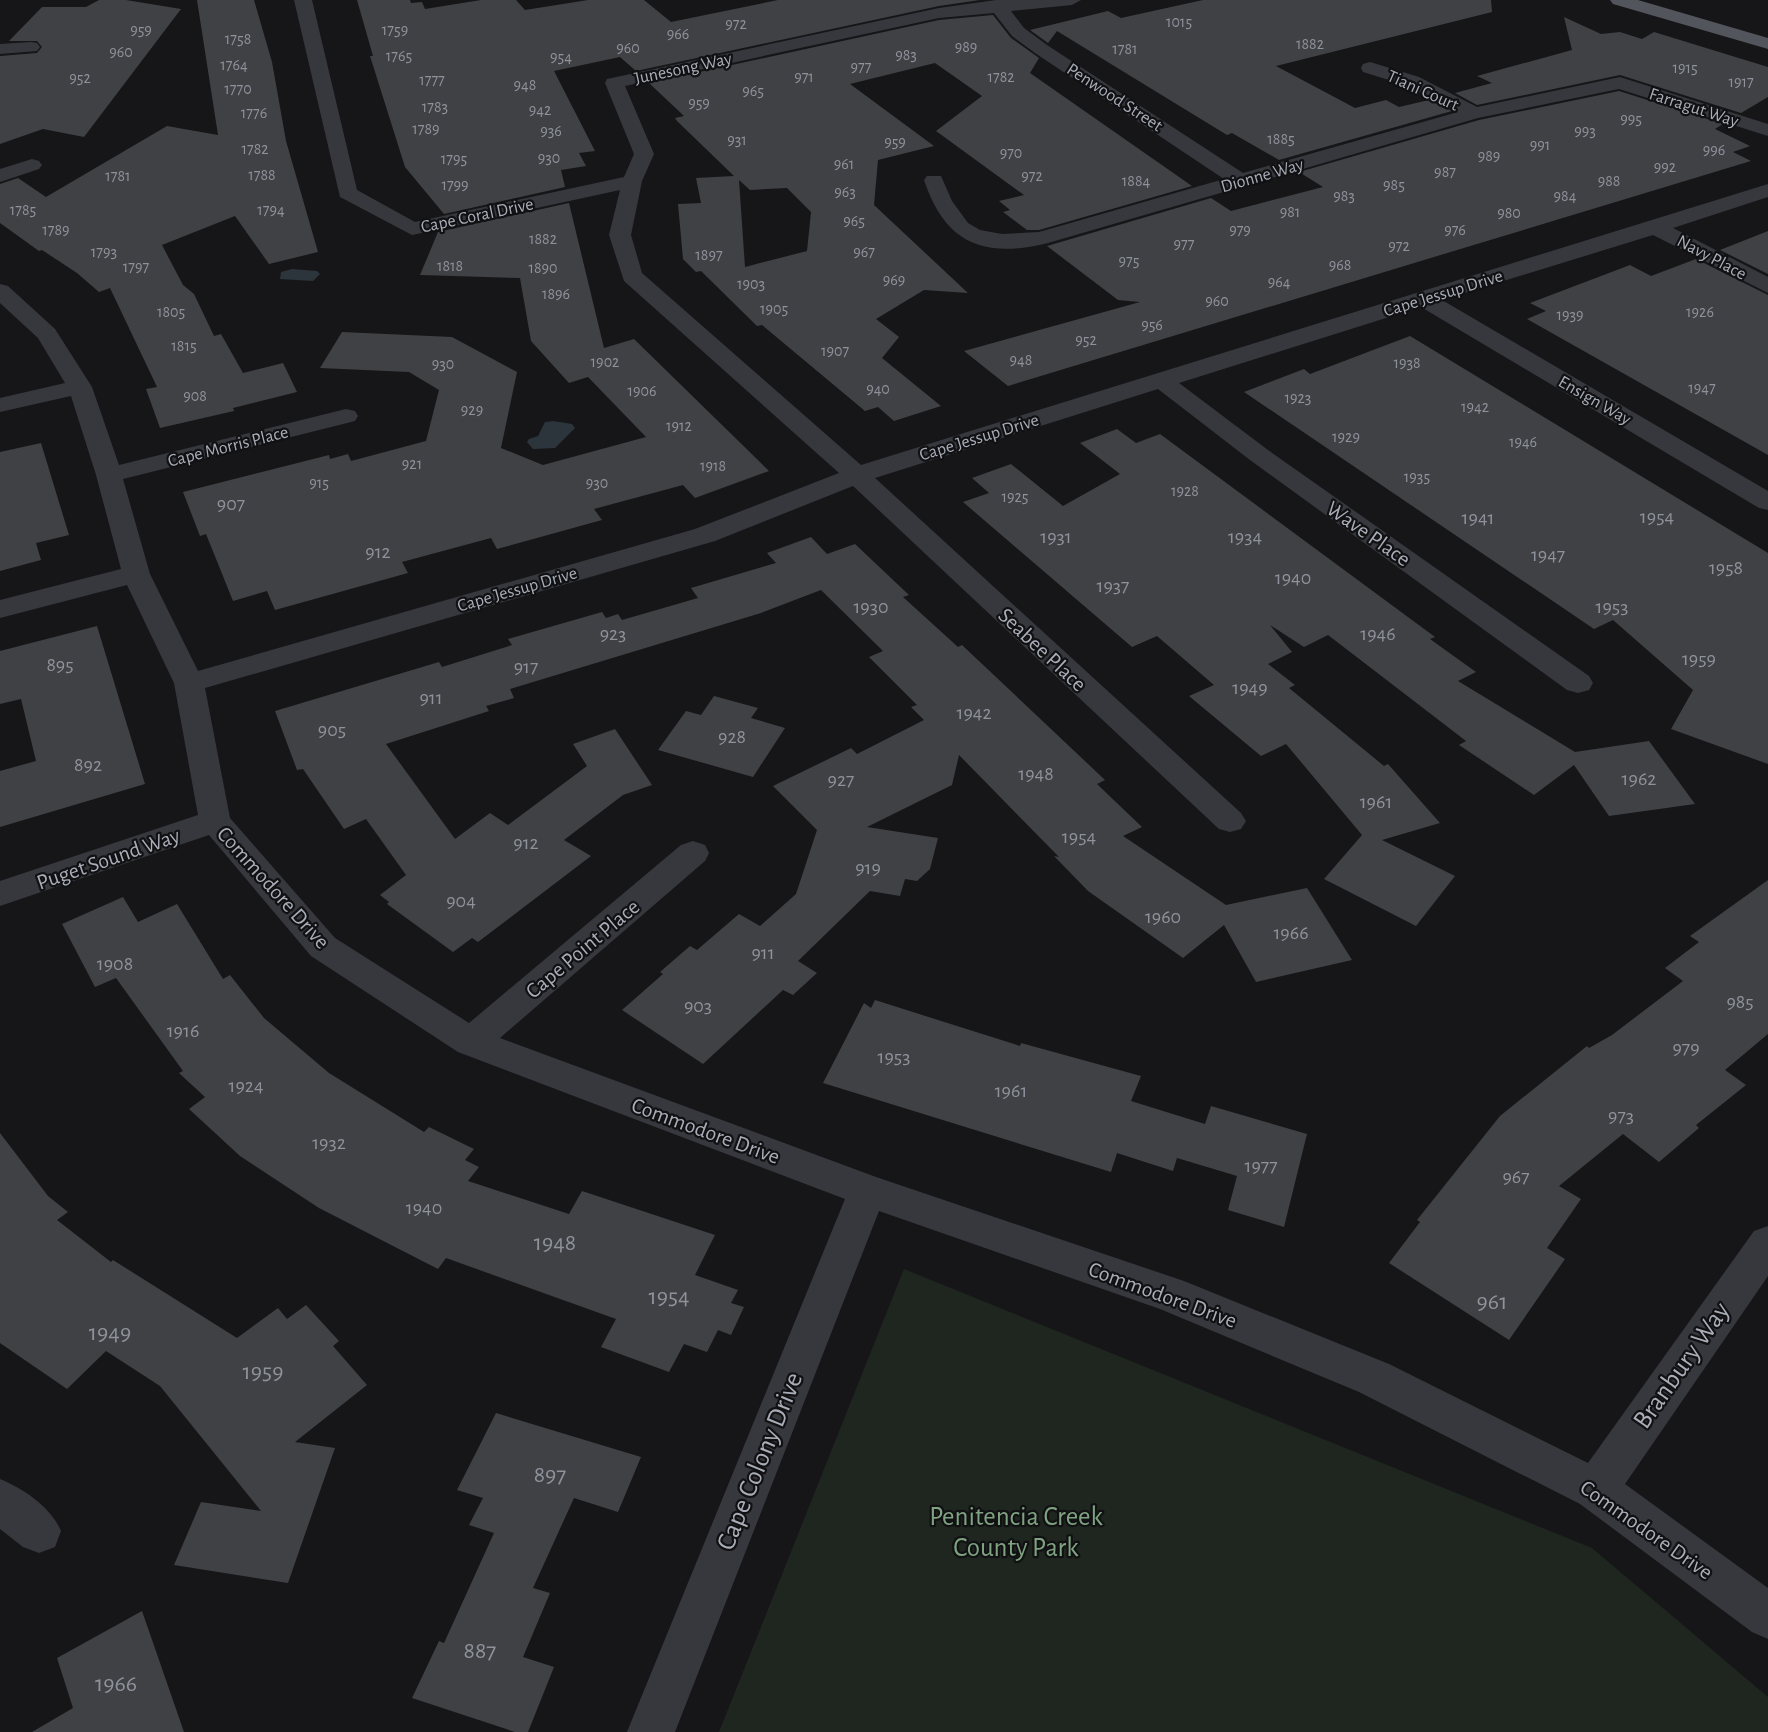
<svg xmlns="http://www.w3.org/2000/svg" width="1768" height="1732" font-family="'Alegreya Sans',sans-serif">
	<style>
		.green { fill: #1e261f }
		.water { fill: #2c353c }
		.building { fill: #404145; fill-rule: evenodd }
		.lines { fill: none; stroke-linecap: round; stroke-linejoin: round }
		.minor { fill: #37383d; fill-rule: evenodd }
		.major { fill: #53555c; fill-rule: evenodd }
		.labels { text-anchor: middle; stroke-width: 4.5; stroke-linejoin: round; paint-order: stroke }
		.far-number-label { font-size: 16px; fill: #8e929b }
		.far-street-label { font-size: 18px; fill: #a8adb8; stroke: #111113 }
		.number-label { font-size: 20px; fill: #8e929b }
		.street-label { font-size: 22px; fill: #a8adb8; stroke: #111113 }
		.near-number-label { font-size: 24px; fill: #8e929b }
		.near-street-label { font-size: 27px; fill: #a8adb8; stroke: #111113 }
		.near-park-label { font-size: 27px; fill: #7fa381; stroke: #111113 }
	</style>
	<rect width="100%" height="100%" fill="#161618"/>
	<!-- green -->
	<path class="green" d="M904 1269 1592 1548 1768 1697V1732H719Z"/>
	<!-- water -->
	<path class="water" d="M292 269 317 271 320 274 313 281 280 279 281 272Z
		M553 421 572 424 575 428 555 448 533 449 527 442 529 439 538 436 545 422Z"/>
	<!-- building -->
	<path class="building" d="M99 0H126L181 9 84 137 43 129 0 144V56L37 53 42 47 37 41H9L42 7H86Z
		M197 0H254L272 62 286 141 318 252 269 264 235 216 162 245 183 285 194 294 214 336 221 334 243 373 283 363 297 392 233 408 234 411 160 428 146 389 157 387 110 288 99 292 77 273 42 250 39 251 0 223V184L18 178 46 197 167 126 218 135Z
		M357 0H410L411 3 422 2 425 9 481 0H516L525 10 588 0H644L671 22 778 0H980L939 6 636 71 620 57 554 71 595 151 579 153 586 166 561 170 565 187 444 214 405 167 370 56H373Z
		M1203 0H1491L1492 12 1276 66 1355 108 1386 100 1399 107 1429 100 1452 111 1279 160 1232 133 1227 135 1057 31 1048 43 1030 30 1108 11 1121 18Z
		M993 15 1011 38 1039 58 1030 73 1192 186 1039 230H1027L1003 212 1010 210 999 201 1024 195 936 131 982 96 935 63 850 84 934 146 878 160 874 205 968 293 924 290 876 319 899 337 882 358 941 406 894 421 878 407 865 411 762 325 757 326 701 271 696 272 683 259 678 204 701 203 696 178 734 176 677 121 675 118 684 116 649 83 939 20ZM739 180 750 190 787 188 811 212 807 251 745 267Z
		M1564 17 1601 34 1620 32 1642 39 1654 32 1768 67V97L1741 113 1620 75 1477 105 1455 93 1492 83 1477 76 1572 50Z
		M1619 91 1723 124 1715 129 1750 146 1733 152 1751 161 1008 386 964 351 1140 302 1118 300 1047 246 1211 198 1231 211 1323 187 1299 172 1479 120Z
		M569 203 604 348 634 339 769 471 695 498 683 485 594 509 602 520 497 549 491 538 402 562 408 573 275 610 267 591 233 601 206 534 200 536 183 492 329 455 330 459 348 454 351 461 426 441 439 390 409 372 320 368 342 332 452 337 517 372 501 448 543 465 646 437 588 377 569 383 531 341 520 278 420 275 438 232Z
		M1768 231V274L1720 250Z
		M1696 259 1768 295V455L1527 319 1546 311 1530 303 1630 265 1651 276Z
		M1410 336 1768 553V764L1671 729 1693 690 1613 620 1594 629 1244 392 1304 369 1310 374Z
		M1117 429 1136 443 1160 434 1435 637 1430 639 1476 672 1458 681 1575 752 1649 741 1695 804 1609 816 1574 765 1534 795 1459 745 1466 741 1328 635 1304 647 1270 625 1292 652 1268 664 1295 685 1289 688 1384 766 1388 764 1440 823 1382 840 1455 876 1416 926 1324 879 1362 835 1286 744 1261 756 1189 696 1214 685 1157 636 1132 647 963 502 989 493 972 478 1011 464 1063 506 1120 474 1080 443Z
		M41 443 69 535 36 543 41 560 0 571V452Z
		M811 537 827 554 855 544 909 595 903 597 958 647 962 645 1051 729 1105 780 1097 784 1142 827 1123 836 1226 905 1307 888 1352 960 1256 982 1224 925 1183 958 1088 891 1054 856 1059 857 959 755 952 785 867 827 938 838 930 869 917 881 905 879 900 896 870 891 798 961 817 973 793 995 783 990 703 1064 622 1010 663 974 660 972 690 946 697 950 739 914 760 926 796 894 817 830 773 786 851 748 857 754 924 720 911 707 917 705 869 657 883 651 821 590 761 613 510 689 514 698 486 706 489 711 386 744 455 839 490 813 508 825 587 766 573 744 615 729 652 785 623 795 564 840 591 856 478 942 472 938 453 952 387 904 389 902 380 895 406 875 366 819 344 829 303 769 297 770 275 711 439 662 442 667 512 645 508 639 602 612 606 618 618 614 622 620 698 598 691 588 776 563 767 553Z
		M97 626 145 784 0 827V771L36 761 21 699 0 704V651Z
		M714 696 758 708 751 718 785 728 753 777 658 750 686 711 701 715Z
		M1768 880V1034L1725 1070 1746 1085 1696 1125 1699 1128 1659 1162 1623 1134 1559 1186 1581 1199 1547 1248 1565 1259 1509 1340 1389 1263 1420 1222 1417 1220 1500 1116 1587 1046 1589 1048 1612 1035 1683 981 1665 968 1699 942 1690 936Z
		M123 897 138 922 177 904 223 979 230 975 264 1018 329 1073 424 1132 429 1127 474 1149 465 1160 479 1167 468 1181 569 1214 582 1191 715 1235 695 1275 738 1290 731 1303 744 1307 731 1335 718 1330 707 1352 684 1344 669 1372 601 1347 616 1319 446 1258 438 1269 319 1208 240 1156 189 1109 205 1097 179 1073 183 1071 116 978 95 987 62 924Z
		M875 1000 1020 1046 1021 1043 1141 1076 1131 1101 1205 1124 1211 1106 1307 1134 1284 1227 1228 1210 1237 1176 1177 1158 1173 1171 1117 1153 1111 1172 823 1083 864 1003 871 1008Z
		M0 1133 48 1196 68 1212 57 1220 111 1262 113 1260 237 1338 278 1308 287 1319 306 1305 339 1341 333 1346 367 1385 295 1442 335 1448 288 1583 174 1565 201 1502 261 1511 160 1386 106 1351 67 1389 0 1343Z
		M496 1413 641 1457 618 1512 574 1498 533 1588 550 1593 523 1657 554 1667 528 1732H515L412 1698 439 1641 444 1643 494 1533 469 1525 483 1498 457 1490Z
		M142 1611 184 1732H32L73 1708 57 1658Z"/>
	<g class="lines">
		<!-- minor -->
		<path class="minor" d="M294 0H312L357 190 415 222 624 177 634 154 605 83 607 79 939 8 996 0H1081L1072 5 1011 11 1024 28 1047 45 1243 173 1458 112 1405 85 1363 72 1361 68 1363 64 1370 62 1419 77 1477 107 1620 77 1768 124V136L1619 89 1478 118 1048 243C983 259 945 243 924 180L927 176H941L952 201 968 223 980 230 1002 234 1039 232 1224 179 1035 53 1012 36 994 13 939 18 625 86 654 154 642 181 631 235 642 273 861 465 1768 184V197L1673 228 1768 277V293L1653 235 1442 300 1768 491V510L1759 508 1421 307 1179 383 1268 450 1589 676 1593 683 1589 690 1578 693 1567 690 1250 460 1158 389 875 478 1241 813 1246 821 1241 829 1230 832 1219 829 853 486 715 541 205 688 230 818 335 938 469 1023 681 845 693 841 705 845 709 853 705 861 500 1038 876 1177 1184 1281 1389 1364 1588 1463 1754 1231 1768 1226V1276L1625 1484 1768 1588V1639L1752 1632 1580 1504 1359 1392 1160 1309 879 1211 675 1732H627L845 1199 458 1052 311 956 209 835 0 906V881L198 815 174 683 127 585 0 618V600L121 569 96 475 71 396 0 412V398L65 383 38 338 0 303V284L8 286 55 329 92 387 119 465 346 409 355 411 358 416 355 421 123 479 150 574 198 671 695 529 839 473 624 281 609 235 620 190 412 235 340 197Z
			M31 42 37 43 40 47 37 51 0 54V44Z
			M32 159 39 161 42 165 39 169 0 182V169Z
			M0 1479C24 1489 51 1507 61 1531L55 1547 39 1553 23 1547 0 1529Z"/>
		<!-- major -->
		<path class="major" d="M1610 0H1638L1768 38V49L1613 4Z"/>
	</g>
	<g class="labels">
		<!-- far-number labels -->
		<g class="far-number-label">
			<text x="1179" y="27">1015</text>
			<text x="736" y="29">972</text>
			<text x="141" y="35">959</text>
			<text x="395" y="35">1759</text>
			<text x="678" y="39">966</text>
			<text x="238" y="44">1758</text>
			<text x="1310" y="49">1882</text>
			<text x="966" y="52">989</text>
			<text x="628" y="53">960</text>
			<text x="1125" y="54">1781</text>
			<text x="121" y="57">960</text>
			<text x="906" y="60">983</text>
			<text x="399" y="61">1765</text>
			<text x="561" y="62">954</text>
			<text x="234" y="70">1764</text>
			<text x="861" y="72">977</text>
			<text x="1685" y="73">1915</text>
			<text x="804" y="82">971</text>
			<text x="1001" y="82">1782</text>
			<text x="80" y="83">952</text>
			<text x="432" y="85">1777</text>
			<text x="1741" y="87">1917</text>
			<text x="525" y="90">948</text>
			<text x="238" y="94">1770</text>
			<text x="753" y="96">965</text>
			<text x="699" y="108">959</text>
			<text x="435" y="112">1783</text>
			<text x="540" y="115">942</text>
			<text x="254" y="118">1776</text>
			<text x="1631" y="124">995</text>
			<text x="426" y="134">1789</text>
			<text x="551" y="136">936</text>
			<text x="1585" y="136">993</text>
			<text x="1281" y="144">1885</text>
			<text x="737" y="145">931</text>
			<text x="895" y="147">959</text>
			<text x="1540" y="150">991</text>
			<text x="255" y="154">1782</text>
			<text x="1714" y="155">996</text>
			<text x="1011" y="158">970</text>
			<text x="1489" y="161">989</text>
			<text x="549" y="163">930</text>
			<text x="454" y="164">1795</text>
			<text x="844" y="169">961</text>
			<text x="1665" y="172">992</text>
			<text x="1445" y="177">987</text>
			<text x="262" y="180">1788</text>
			<text x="118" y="181">1781</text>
			<text x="1032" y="181">972</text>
			<text x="1136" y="186">1884</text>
			<text x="1609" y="186">988</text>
			<text x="455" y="190">1799</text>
			<text x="1394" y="190">985</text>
			<text x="845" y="197">963</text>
			<text x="1344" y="201">983</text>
			<text x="1565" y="201">984</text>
			<text x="23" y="215">1785</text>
			<text x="271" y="215">1794</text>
			<text x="1290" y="217">981</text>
			<text x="1509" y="218">980</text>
			<text x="854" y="226">965</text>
			<text x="56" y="235">1789</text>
			<text x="1240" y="235">979</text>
			<text x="1455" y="235">976</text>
			<text x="543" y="244">1882</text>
			<text x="1184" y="249">977</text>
			<text x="1399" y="251">972</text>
			<text x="104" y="257">1793</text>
			<text x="864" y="257">967</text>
			<text x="709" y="260">1897</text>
			<text x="1129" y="266">975</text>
			<text x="1340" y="270">968</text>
			<text x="450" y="271">1818</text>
			<text x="136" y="272">1797</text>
			<text x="543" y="273">1890</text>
			<text x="894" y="285">969</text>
			<text x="1279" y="287">964</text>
			<text x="751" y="289">1903</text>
			<text x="556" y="299">1896</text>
			<text x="1217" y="306">960</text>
			<text x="774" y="314">1905</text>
			<text x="171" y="317">1805</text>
			<text x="1700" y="317">1926</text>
			<text x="1570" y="320">1939</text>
			<text x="1152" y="330">956</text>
			<text x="1086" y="345">952</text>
			<text x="184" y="351">1815</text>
			<text x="835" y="356">1907</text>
			<text x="1021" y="365">948</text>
			<text x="605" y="367">1902</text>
			<text x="1407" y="368">1938</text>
			<text x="443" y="369">930</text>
			<text x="1702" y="393">1947</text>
			<text x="878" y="394">940</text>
			<text x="642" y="396">1906</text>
			<text x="195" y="401">908</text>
			<text x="1298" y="403">1923</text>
			<text x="1475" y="412">1942</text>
			<text x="472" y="415">929</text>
			<text x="679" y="431">1912</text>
			<text x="1346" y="442">1929</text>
			<text x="1523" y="447">1946</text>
			<text x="412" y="469">921</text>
			<text x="713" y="471">1918</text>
			<text x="1417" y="482">1935</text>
			<text x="319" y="488">915</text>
			<text x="597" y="488">930</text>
			<text x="1185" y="496">1928</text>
			<text x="1015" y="502">1925</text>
		</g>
		<!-- far-street labels -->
		<g class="far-street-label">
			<text transform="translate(683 68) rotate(-12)" y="6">Junesong Way</text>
			<text transform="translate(1423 90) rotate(24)" y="6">Tiani Court</text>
			<text transform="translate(1115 97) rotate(33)" y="6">Penwood Street</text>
			<text transform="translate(1694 107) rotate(18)" y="6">Farragut Way</text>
			<text transform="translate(1262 175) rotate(-16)" y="6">Dionne Way</text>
			<text transform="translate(477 215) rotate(-12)" y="6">Cape Coral Drive</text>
			<text transform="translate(1712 257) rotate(28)" y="6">Navy Place</text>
			<text transform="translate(1443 293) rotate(-17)" y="6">Cape Jessup Drive</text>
			<text transform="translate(1595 400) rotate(30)" y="6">Ensign Way</text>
			<text transform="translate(979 437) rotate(-17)" y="6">Cape Jessup Drive</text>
			<text transform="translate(228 446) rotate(-14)" y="6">Cape Morris Place</text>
			<text transform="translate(517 589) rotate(-16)" y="6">Cape Jessup Drive</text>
		</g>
		<!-- number labels -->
		<g class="number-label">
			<text x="231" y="510">907</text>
			<text x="1657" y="523">1954</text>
			<text x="1478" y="524">1941</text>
			<text x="1056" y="543">1931</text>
			<text x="1245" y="543">1934</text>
			<text x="378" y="558">912</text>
			<text x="1548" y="561">1947</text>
			<text x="1726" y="574">1958</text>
			<text x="1293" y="584">1940</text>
			<text x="1113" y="592">1937</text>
			<text x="871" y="613">1930</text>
			<text x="1612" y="613">1953</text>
			<text x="613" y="640">923</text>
			<text x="1378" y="640">1946</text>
			<text x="1699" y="665">1959</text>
			<text x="60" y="671">895</text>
			<text x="526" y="673">917</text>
			<text x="1250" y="694">1949</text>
			<text x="431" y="704">911</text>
			<text x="974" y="719">1942</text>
			<text x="332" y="736">905</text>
			<text x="732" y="743">928</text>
			<text x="88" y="771">892</text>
			<text x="1036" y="780">1948</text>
			<text x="1639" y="785">1962</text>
			<text x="841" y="786">927</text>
			<text x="1376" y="808">1961</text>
			<text x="1079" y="843">1954</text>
			<text x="526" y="849">912</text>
			<text x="868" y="874">919</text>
			<text x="461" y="907">904</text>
			<text x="1163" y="923">1960</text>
			<text x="1291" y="939">1966</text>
			<text x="763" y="959">911</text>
			<text x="115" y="970">1908</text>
			<text x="1740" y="1008">985</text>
			<text x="698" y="1012">903</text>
			<text x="183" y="1037">1916</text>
			<text x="1686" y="1054">979</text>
			<text x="894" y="1063">1953</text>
			<text x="246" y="1092">1924</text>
			<text x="1011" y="1097">1961</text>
			<text x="1621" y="1122">973</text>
			<text x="329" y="1149">1932</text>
			<text x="1261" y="1172">1977</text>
			<text x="1516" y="1183">967</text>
			<text x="424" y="1214">1940</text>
		</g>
		<!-- street labels -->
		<g class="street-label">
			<text transform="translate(1369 533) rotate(35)" y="8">Wave Place</text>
			<text transform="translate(1043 649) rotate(43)" y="8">Seabee Place</text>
			<text transform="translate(108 858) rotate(-19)" y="8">Puget Sound Way</text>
			<text transform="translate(274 887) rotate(48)" y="8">Commodore Drive</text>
			<text transform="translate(582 948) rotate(-40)" y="8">Cape Point Place</text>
			<text transform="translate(706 1130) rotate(20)" y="8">Commodore Drive</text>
			<text transform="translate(1163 1294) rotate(20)" y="8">Commodore Drive</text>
			<text transform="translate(1647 1529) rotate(35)" y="8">Commodore Drive</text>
		</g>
		<!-- near-number labels -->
		<g class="near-number-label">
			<text x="555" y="1250">1948</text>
			<text x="669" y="1304">1954</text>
			<text x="1492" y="1309">961</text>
			<text x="110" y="1340">1949</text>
			<text x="263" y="1379">1959</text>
			<text x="550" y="1482">897</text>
			<text x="480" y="1658">887</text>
			<text x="116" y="1691">1966</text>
		</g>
		<!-- near-street labels -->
		<g class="near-street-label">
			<text transform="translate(1681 1365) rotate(-55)" y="9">Branbury Way</text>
			<text transform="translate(759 1461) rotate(-68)" y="9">Cape Colony Drive</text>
		</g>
		<!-- near-park labels -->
		<g class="near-park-label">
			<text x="1016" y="1525">Penitencia Creek<tspan x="1016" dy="31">County Park</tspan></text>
		</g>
	</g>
</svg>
